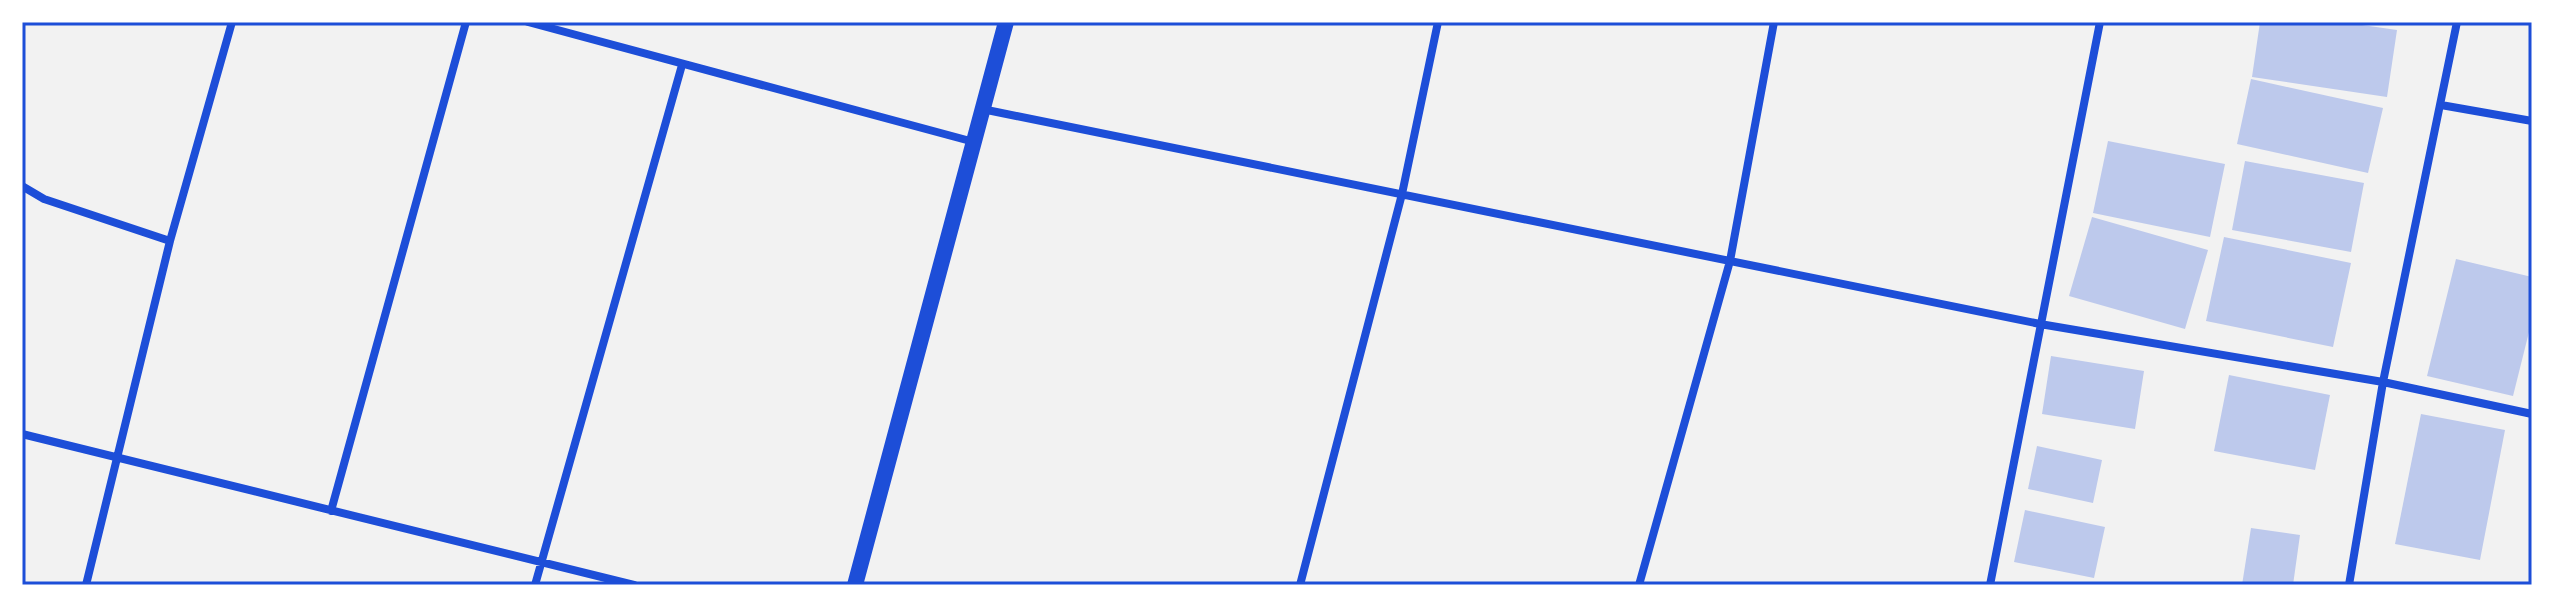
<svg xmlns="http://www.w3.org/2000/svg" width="2554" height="607" font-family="'Zilla Slab',serif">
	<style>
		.building { fill: #bdc9ec }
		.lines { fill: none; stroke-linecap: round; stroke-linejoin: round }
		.minor { stroke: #1d4ed8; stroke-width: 8 }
		.secondary { stroke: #1d4ed8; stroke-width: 16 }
		.neatline { fill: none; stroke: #1d4ed8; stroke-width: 3 }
	</style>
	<rect width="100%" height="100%" fill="#f2f2f2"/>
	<!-- building -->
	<path class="building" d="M2260 22H2341L2397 30 2387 97 2252 77Z
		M2251 79 2383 108 2368 173 2237 144Z
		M2108 141 2225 164 2210 237 2093 213Z
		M2245 161 2364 183 2351 252 2232 230Z
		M2092 217 2208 250 2185 329 2069 296Z
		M2224 237 2351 263 2333 347 2206 321Z
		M2456 259 2532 277V320L2513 396 2427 376Z
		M2051 356 2144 371 2135 429 2042 414Z
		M2229 375 2330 395 2315 470 2214 451Z
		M2421 414 2505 430 2480 560 2395 544Z
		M2037 446 2102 460 2093 503 2028 489Z
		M2025 510 2105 527 2094 578 2014 562Z
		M2251 528 2300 535 2293 585H2242Z"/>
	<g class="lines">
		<!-- minor -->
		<path class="minor" d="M528 22 974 142
			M2441 105 2532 121
			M982 109 2040 324 2383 382 2532 414
			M22 186 44 199 170 241
			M22 434 634 585
			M331 511 466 22
			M86 585 170 241 232 22
			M535 585 682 65
			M1300 585 1402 194 1438 22
			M1639 585 1730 261 1774 22
			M1990 585 2100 22
			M2349 585 2383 382 2457 22"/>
		<!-- secondary -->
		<path class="secondary" d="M855 585 1006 22"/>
	</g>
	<!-- border -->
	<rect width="2554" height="607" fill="none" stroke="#ffffff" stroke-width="48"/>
	<rect x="24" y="24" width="2506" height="559" class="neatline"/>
</svg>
